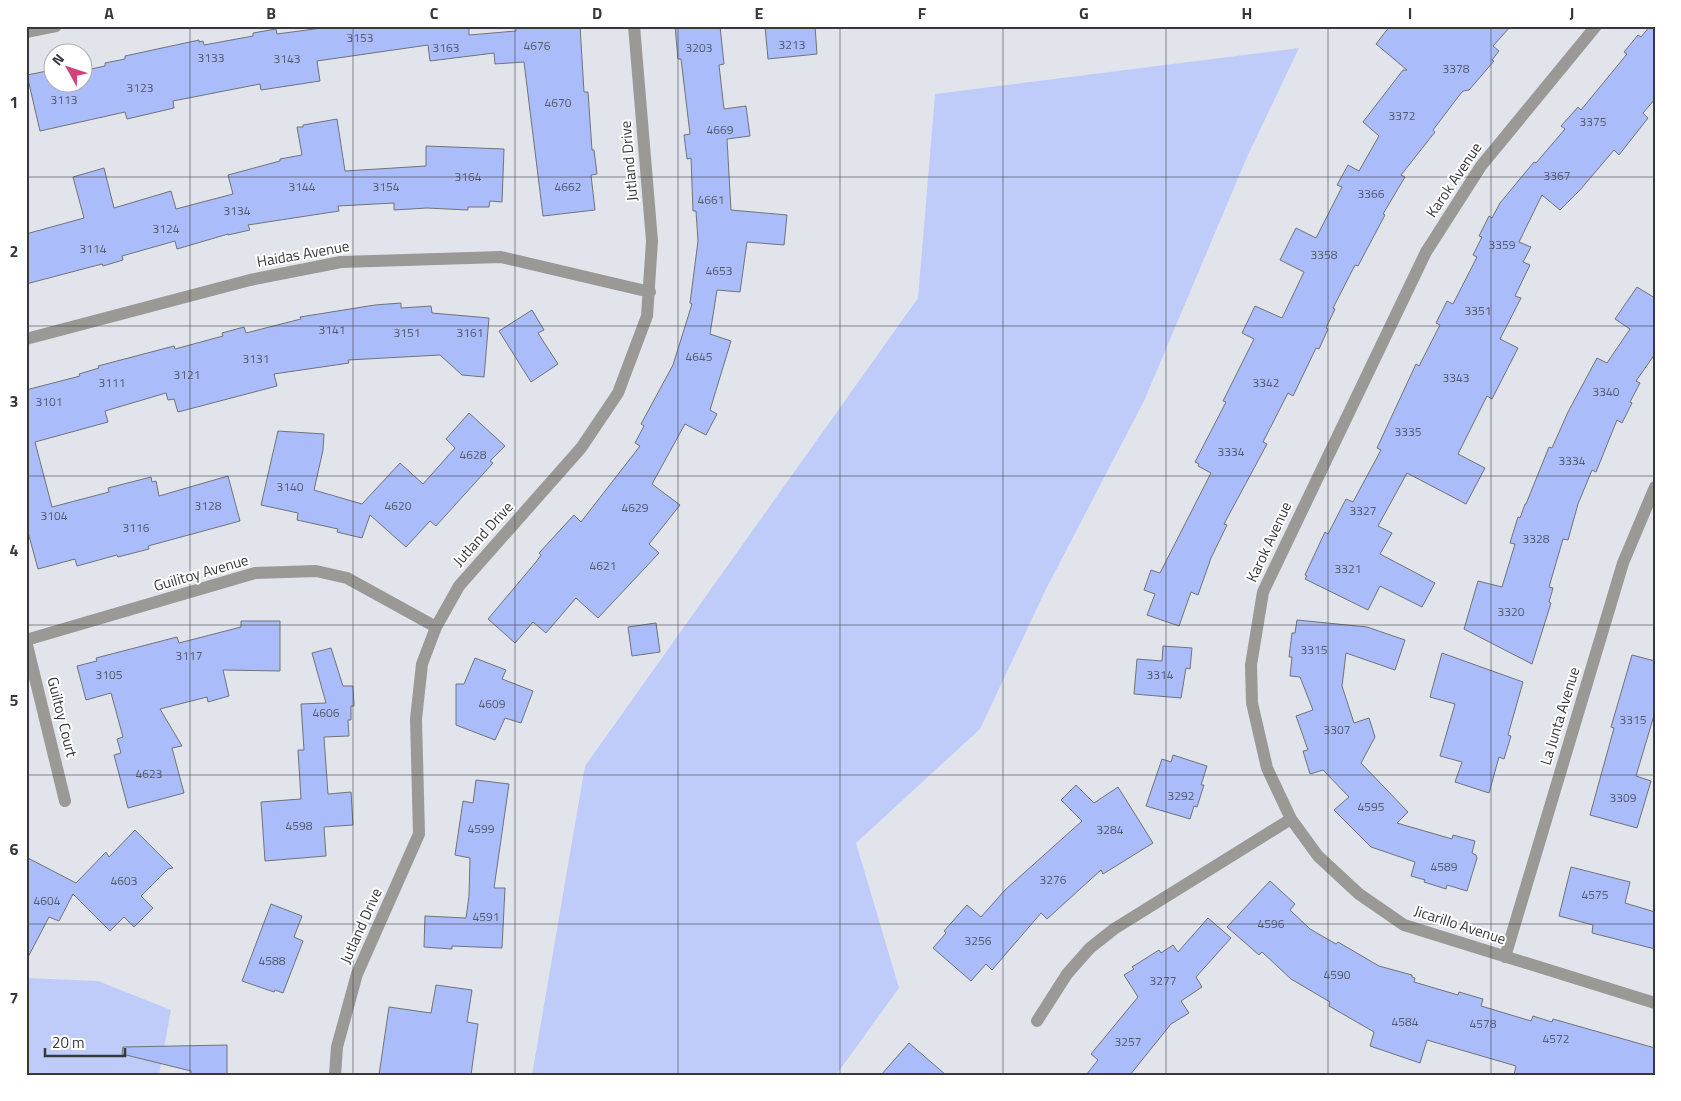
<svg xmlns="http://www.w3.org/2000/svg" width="1681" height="1101" font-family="'Titillium Web',sans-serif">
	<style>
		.green { fill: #bfccfa }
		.building { fill: #aabcfa; stroke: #717379 }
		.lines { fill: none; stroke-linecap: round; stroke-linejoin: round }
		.minor { stroke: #9b9996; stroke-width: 12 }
		.grid { fill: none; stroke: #38383b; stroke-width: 1; stroke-opacity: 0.55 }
		.labels { text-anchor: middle; stroke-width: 4; stroke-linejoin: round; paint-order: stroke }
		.number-label { font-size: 12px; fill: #54596b }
		.street-label { font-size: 15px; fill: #38383b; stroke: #fff }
		.neatline { fill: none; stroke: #38383b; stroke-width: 2 }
		.grid-label { font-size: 16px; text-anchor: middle; font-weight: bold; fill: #38383b }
	</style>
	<rect width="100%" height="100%" fill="#e1e4eb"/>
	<!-- green -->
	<path class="green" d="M1299 48 1247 157 1144 401 1046 589 980 729 856 843 899 988 836 1075H532L585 766 918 298 935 94Z
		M26 978 98 981 171 1010 159 1075H26Z"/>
	<!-- building -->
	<path class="building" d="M337 26H469V35L516 31V26H580L584 92H588L592 150H594L597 174 591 175 595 210 543 216 524 62 495 64 494 53 430 61 428 45 317 61 320 81 261 90 260 84 173 101 174 108 127 119 125 112 40 131 27 75 52 70V82H82V71L105 66V63L125 59V56L199 40V42L203 41 204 45 253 36V33L276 29 277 34Z
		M675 26H720L724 64 719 65 724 109 746 106 750 136 727 139 731 210 787 215 784 245 747 242 740 292 717 290 710 334 731 341 710 410 717 414 706 435 685 424 652 484 680 505 649 544 659 553 598 618 576 598 546 633 533 622 515 643 488 619 536 562 541 555 539 553 574 515 581 522 640 446 635 443 644 426 641 424 673 365 692 304 690 303 698 241 696 211H693L691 158 687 159 684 135 690 134 681 59H678Z
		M765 26H815L817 54 768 59Z
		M1390 26H1511L1493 46 1499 51 1492 60 1494 61 1469 90 1463 91 1458 97 1433 130 1435 132 1401 175 1405 177 1383 214 1385 215 1358 266 1355 265 1333 308 1335 309 1326 328 1328 329 1319 349 1316 348 1293 396 1288 393 1263 442 1267 444 1224 524 1227 525 1211 558 1198 595 1191 592 1179 626 1147 615 1155 594 1144 590 1151 570 1160 573 1211 473 1198 466 1199 464 1195 462 1226 402 1223 401 1254 339 1242 333 1255 306 1282 318 1304 272 1280 260 1296 228 1316 238 1342 187 1337 185 1348 165 1359 171 1379 136 1363 122 1403 70H1407L1376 44Z
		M1650 26H1655V99L1643 113 1648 118 1619 155 1614 150 1580 190 1560 210 1542 195 1519 242 1531 247 1523 262 1530 265 1515 296 1521 298 1500 339 1518 348 1492 399 1487 396 1458 454 1485 468 1466 504 1407 473 1378 526 1392 533 1380 554 1435 583 1422 607 1380 586 1368 610 1305 579 1307 576 1305 575 1325 532 1328 534 1346 499 1353 502 1381 450 1377 448 1416 364 1419 366 1440 325 1436 323 1447 301 1453 304 1477 257 1473 255 1482 237 1479 236 1489 216 1492 218 1500 203 1534 162 1536 163 1565 129 1561 126 1578 107 1581 110 1627 54 1624 52 1638 35 1641 37Z
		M337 119 345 171 426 166V146L504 149 502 202 490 201 489 207H468V210L427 208 394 210V203L338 206 339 211 248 225 250 230 228 235V234L177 249 175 241 122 256 123 260 103 266 102 264 26 284V234L84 218 73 177 104 168 114 208 171 191 176 209 233 194 228 175 280 161V159L302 155 297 127H303V125Z
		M1637 287 1655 298V354L1636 381 1640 383 1630 402 1632 403 1622 423 1617 420 1596 472 1592 470 1578 504 1568 540 1563 539 1549 587 1553 588 1549 602 1551 603 1532 664 1464 629 1478 581 1502 587 1515 544 1510 543 1518 517 1520 518 1525 504H1526L1549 447 1552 448 1568 412 1597 358 1607 363 1630 329 1615 319Z
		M401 303V308L431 306 432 313 489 318 484 377 462 375 440 355 348 360 349 363 274 374 277 386 178 412 174 399 168 400 166 393 105 411 108 422 35 442 52 507 109 492 108 488 151 477 152 482 156 481 159 496 228 476 240 521 148 546 149 549 118 557 117 555 77 566 75 559 38 569 26 525V390L80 376 79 374 99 368 98 366 174 346 175 349 223 336 222 333 244 327 246 333 301 319 300 317 375 305Z
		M532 310 544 330 538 333 558 364 531 382 499 331Z
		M469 413 505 446 490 461 493 463 436 526 430 521 406 547 370 515 362 538 337 532 338 529 297 520 298 513 261 505 278 431 324 434 323 450 314 490 362 504 400 463 423 484 455 448 446 439Z
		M1297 620 1367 627 1405 640 1395 670 1346 653 1342 686 1354 723 1369 718 1375 737 1361 763 1408 812 1397 823 1452 839 1453 835 1475 841 1472 853 1476 855 1477 858 1467 891 1447 885 1446 889 1424 882 1425 880 1411 876 1415 862 1371 847 1334 810 1349 797 1323 770 1310 774 1303 751 1308 750 1296 716 1313 710 1300 677 1290 676 1292 657H1289L1292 633H1295Z
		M241 621H280V671L223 670 229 696 208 702 207 697 160 709 182 746 172 748 184 793 128 808 114 755 121 753 117 739 123 737 111 693 86 700 77 666 97 661 96 658 177 637 179 643 241 627Z
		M656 623 660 652 632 656 628 627Z
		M1163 646 1192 648 1190 669 1186 668 1181 698 1134 694 1137 659 1162 661Z
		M331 648 343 686H353L354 706H351V720H348L349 736 324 737 328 794 351 792 353 825 324 827 326 856 265 861 261 802 301 799 298 750H304L301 704 326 703 312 653Z
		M1442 653 1523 682 1508 735 1511 736 1504 759 1499 757 1489 793 1455 782 1462 762 1440 756 1455 704 1430 697Z
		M1632 655 1655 661V712L1636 776 1651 781 1637 828 1590 815 1614 728 1611 727Z
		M475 658 506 670 502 679 533 691 521 723 505 718 495 740 456 725V684H464Z
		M1173 755 1207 766 1201 785H1204L1197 807 1194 806 1190 819 1146 806 1162 759 1171 762Z
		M476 780 509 784 494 888H505L502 948 452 946V949L424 947 425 916 466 918 469 896 470 858 455 855 463 801 473 803Z
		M1076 785 1094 803 1118 787 1153 843 1103 874 1101 870 1047 919 1041 913 992 970 986 964 971 981 933 948 946 933 944 931 967 905 981 917 1005 890 1082 821 1061 800Z
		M135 830 173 868 168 869 141 896 153 908 134 927 124 917 110 931 73 894 59 921 49 917 26 961V857L76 883 106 852 109 857Z
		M1571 867 1630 882 1625 903 1655 912V949L1592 933 1593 925 1559 916Z
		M1270 881 1295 904 1290 910 1310 929 1336 944 1338 942 1379 966 1412 975V977L1415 978 1414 982 1458 995 1459 992 1483 999 1481 1006 1531 1021 1533 1016 1552 1022 1553 1019 1655 1048V1075H1514L1516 1066 1427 1040 1420 1063 1370 1046 1374 1032 1329 1006 1330 1002 1291 979 1262 952 1259 955 1227 927Z
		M271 904 302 916 294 937 303 941 283 993 275 990 274 992 242 981Z
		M1208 918 1231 938 1196 977 1202 987 1181 1001 1189 1013 1171 1024 1130 1075H1086L1098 1060 1091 1054 1138 997 1124 975 1134 969 1132 967 1159 950 1161 953 1173 945 1178 952Z
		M436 985 472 990 467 1022 478 1024 471 1075H379L389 1007 431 1013Z
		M909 1043 946 1075H881Z
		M227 1045V1075H191V1071L122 1054 123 1047Z"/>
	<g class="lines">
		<!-- minor -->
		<path class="minor" d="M1596 26 1481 166 1426 252 1263 592 1251 665 1252 703 1267 768 1291 819 1318 856 1359 894 1404 925 1655 1003
			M26 32 56 26
			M26 339 250 280 341 262 501 257 650 292
			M26 640 255 573 316 571 347 578 436 627
			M26 641 65 801
			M1505 957 1623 563 1655 487
			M1037 1021 1067 974 1090 948 1114 929 1291 819
			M335 1075 337 1047 357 974 419 834 416 719 422 664 436 627 459 586 581 448 618 393 647 316 652 241 634 26"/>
	</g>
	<!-- grid -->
	<path class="grid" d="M190 26V1075M353 26V1075M515 26V1075M678 26V1075M840 26V1075M1003 26V1075M1166 26V1075M1328 26V1075M1491 26V1075M26 177H1655M26 326H1655M26 476H1655M26 625H1655M26 775H1655M26 924H1655"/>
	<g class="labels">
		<!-- number labels -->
		<g class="number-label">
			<text x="360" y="42">3153</text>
			<text x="792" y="49">3213</text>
			<text x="537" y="50">4676</text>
			<text x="446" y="52">3163</text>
			<text x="699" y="52">3203</text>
			<text x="211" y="62">3133</text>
			<text x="287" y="63">3143</text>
			<text x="1456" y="73">3378</text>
			<text x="140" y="92">3123</text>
			<text x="64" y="104">3113</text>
			<text x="558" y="107">4670</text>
			<text x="1402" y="120">3372</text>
			<text x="1593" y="126">3375</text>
			<text x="720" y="134">4669</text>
			<text x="1557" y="180">3367</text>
			<text x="468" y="181">3164</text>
			<text x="302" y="191">3144</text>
			<text x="386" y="191">3154</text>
			<text x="568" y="191">4662</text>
			<text x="1371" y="198">3366</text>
			<text x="711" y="204">4661</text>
			<text x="237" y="215">3134</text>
			<text x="166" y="233">3124</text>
			<text x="1502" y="249">3359</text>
			<text x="93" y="253">3114</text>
			<text x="1324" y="259">3358</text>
			<text x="719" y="275">4653</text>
			<text x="1478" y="315">3351</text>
			<text x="332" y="334">3141</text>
			<text x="407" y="337">3151</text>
			<text x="470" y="337">3161</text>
			<text x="699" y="361">4645</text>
			<text x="256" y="363">3131</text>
			<text x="187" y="379">3121</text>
			<text x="1456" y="382">3343</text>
			<text x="112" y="387">3111</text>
			<text x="1266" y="387">3342</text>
			<text x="1606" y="396">3340</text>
			<text x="49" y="406">3101</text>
			<text x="1408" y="436">3335</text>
			<text x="1231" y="456">3334</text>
			<text x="473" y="459">4628</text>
			<text x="1572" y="465">3334</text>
			<text x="290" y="491">3140</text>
			<text x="208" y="510">3128</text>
			<text x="398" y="510">4620</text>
			<text x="635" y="512">4629</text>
			<text x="1363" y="515">3327</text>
			<text x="54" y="520">3104</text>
			<text x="136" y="532">3116</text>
			<text x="1536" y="543">3328</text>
			<text x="603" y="570">4621</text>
			<text x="1348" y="573">3321</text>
			<text x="1511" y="616">3320</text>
			<text x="1314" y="654">3315</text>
			<text x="189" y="660">3117</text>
			<text x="109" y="679">3105</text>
			<text x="1160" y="679">3314</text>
			<text x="492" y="708">4609</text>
			<text x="326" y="717">4606</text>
			<text x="1633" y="724">3315</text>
			<text x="1337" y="734">3307</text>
			<text x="149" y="778">4623</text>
			<text x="1181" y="800">3292</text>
			<text x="1623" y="802">3309</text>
			<text x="1371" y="811">4595</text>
			<text x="299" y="830">4598</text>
			<text x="481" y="833">4599</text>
			<text x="1110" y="834">3284</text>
			<text x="1444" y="871">4589</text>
			<text x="1053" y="884">3276</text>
			<text x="124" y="885">4603</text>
			<text x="1595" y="899">4575</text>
			<text x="47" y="905">4604</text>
			<text x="486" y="921">4591</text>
			<text x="1271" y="928">4596</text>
			<text x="978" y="945">3256</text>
			<text x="272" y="965">4588</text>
			<text x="1337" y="979">4590</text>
			<text x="1163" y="985">3277</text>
			<text x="1405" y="1026">4584</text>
			<text x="1483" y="1028">4578</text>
			<text x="1556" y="1043">4572</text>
			<text x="1128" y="1046">3257</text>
		</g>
		<!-- street labels -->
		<g class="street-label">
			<text transform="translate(629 161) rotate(-95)" y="5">Jutland Drive</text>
			<text transform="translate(1454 180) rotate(-56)" y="5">Karok Avenue</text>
			<text transform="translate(303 254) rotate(-10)" y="5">Haidas Avenue</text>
			<text transform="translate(483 534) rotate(-48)" y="5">Jutland Drive</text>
			<text transform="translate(1269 542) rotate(-65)" y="5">Karok Avenue</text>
			<text transform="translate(201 573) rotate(-16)" y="5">Guilitoy Avenue</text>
			<text transform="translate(1560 716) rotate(-73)" y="5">La Junta Avenue</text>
			<text transform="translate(62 717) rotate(76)" y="5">Guiltoy Court</text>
			<text transform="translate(1460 925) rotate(18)" y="5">Jicarillo Avenue</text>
			<text transform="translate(361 926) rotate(-66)" y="5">Jutland Drive</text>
		</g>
	</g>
	<!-- border -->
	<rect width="1681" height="1101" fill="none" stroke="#ffffff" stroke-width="55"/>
	<!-- north arrow -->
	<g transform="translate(68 68) rotate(310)"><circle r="24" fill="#ffffff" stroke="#afafb1"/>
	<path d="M0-4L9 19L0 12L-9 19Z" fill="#cf4478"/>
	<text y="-8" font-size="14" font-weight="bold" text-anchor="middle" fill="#38383b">N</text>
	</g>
	<!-- scale -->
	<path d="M45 1048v8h80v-8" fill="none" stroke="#38383b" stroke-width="2.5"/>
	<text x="52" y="1048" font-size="15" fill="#38383b" stroke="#ffffff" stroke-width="4" paint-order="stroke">20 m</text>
	<rect x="28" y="28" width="1626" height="1046" class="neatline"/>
	<g class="grid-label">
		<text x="109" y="19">A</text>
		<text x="271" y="19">B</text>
		<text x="434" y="19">C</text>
		<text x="597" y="19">D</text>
		<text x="759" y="19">E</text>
		<text x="922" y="19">F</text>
		<text x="1084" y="19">G</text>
		<text x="1247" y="19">H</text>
		<text x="1410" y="19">I</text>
		<text x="1572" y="19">J</text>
		<text x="14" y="108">1</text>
		<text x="14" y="257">2</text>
		<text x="14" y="407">3</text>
		<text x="14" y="556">4</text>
		<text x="14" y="706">5</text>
		<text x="14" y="855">6</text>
		<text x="14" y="1004">7</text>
	</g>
</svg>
